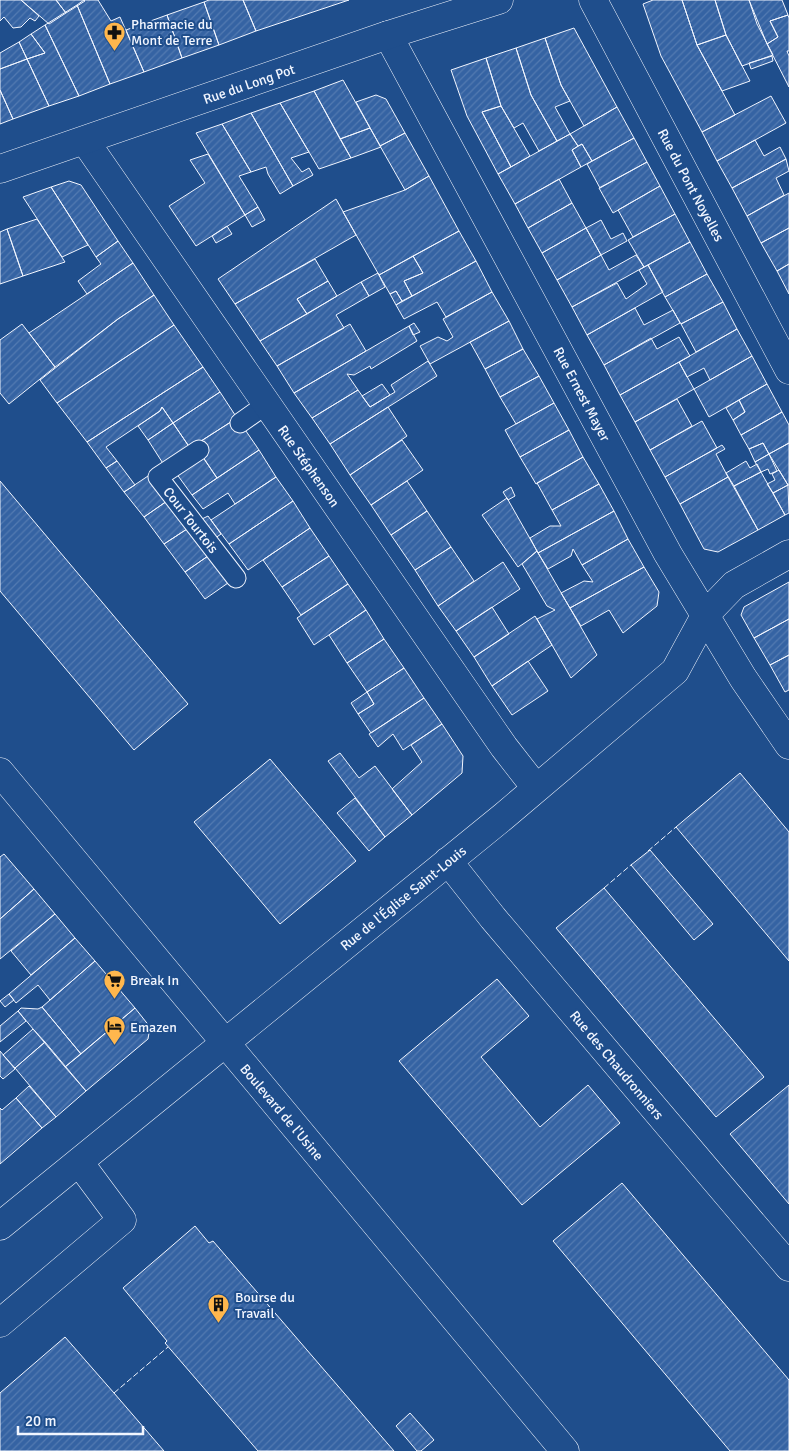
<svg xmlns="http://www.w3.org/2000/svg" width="789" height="1451" font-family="Signika,sans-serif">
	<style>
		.building { fill: url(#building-hatch); stroke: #f2f6ff }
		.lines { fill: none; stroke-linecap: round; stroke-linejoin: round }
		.lane-casing { stroke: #f2f6ff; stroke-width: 21 }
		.street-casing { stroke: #f2f6ff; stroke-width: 29 }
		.secondary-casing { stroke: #f2f6ff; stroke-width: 29 }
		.lane { stroke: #1f4e8c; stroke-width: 19 }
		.street { stroke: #1f4e8c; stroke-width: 28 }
		.secondary { stroke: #1f4e8c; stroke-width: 28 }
		.fence { stroke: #f2f6ff; stroke-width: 1; stroke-dasharray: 6 2.5; stroke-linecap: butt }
		.labels { text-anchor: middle; stroke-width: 4; stroke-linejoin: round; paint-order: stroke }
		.poi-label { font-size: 14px; fill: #f2f6ff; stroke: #1f4e8c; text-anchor: start }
		.street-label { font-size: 14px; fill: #f2f6ff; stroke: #1f4e8c }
	</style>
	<defs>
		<pattern id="building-hatch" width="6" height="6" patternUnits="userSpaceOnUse" patternTransform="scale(1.25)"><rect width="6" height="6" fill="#3563a3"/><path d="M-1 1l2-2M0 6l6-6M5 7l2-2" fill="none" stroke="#537ab1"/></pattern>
	</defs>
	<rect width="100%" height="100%" fill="#1f4e8c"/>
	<!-- building -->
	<path class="building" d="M0 0H21L39 16 35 21 30 18 21 27 13 28 4 17 0 21Z
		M21 0H56L66 13 49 24Z
		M56 0H84L85 1 66 13Z
		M84 0H98L111 21 120 17 144 72 110 84 77 5Z
		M209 0H243L256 31 219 45 204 2Z
		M243 0H349L256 31Z
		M682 0 697 45 735 115 702 132 661 56 643 4 653 0Z
		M682 0H715L726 35 697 45Z
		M715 0H749L757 24 773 55 742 66 726 35Z
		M749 0H782L788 15 770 21 778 37 767 44Z
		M204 2 219 45 182 58 167 15Z
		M77 5 110 84 79 96 45 25Z
		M167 15 182 58 144 72 126 30Z
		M788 15 789 18V51H787L789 56V87L767 44 778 37 770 21Z
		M45 25 79 96 49 106 27 59 45 53 31 34Z
		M574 28 617 107 584 126 561 85 545 38Z
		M31 34 45 53 27 59 19 42Z
		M726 35 750 81 722 91 697 45Z
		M545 38 561 85 570 101 555 107 570 134 557 141 531 95 516 48Z
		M19 42 27 59 0 69V53Z
		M516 48 531 95 557 141 539 151 523 123 514 128 501 106 486 58Z
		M772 56 773 61 751 69 749 63Z
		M486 58 501 106 482 112 511 167 498 174 467 116 451 70Z
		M27 59 49 106 13 119 0 90V69Z
		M343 80 370 128 340 139 314 91Z
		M0 90 13 119 0 124Z
		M314 91 351 158 319 169 280 103Z
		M376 95 386 99 405 133 380 146 356 102Z
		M771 96 786 123 717 161 702 132Z
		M280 103 309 152 291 158 302 172 309 168 313 175 293 186 251 113Z
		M501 106 530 156 511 167 482 112Z
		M617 107 634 138 592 161 582 144 578 146 570 134Z
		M251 113 293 186 280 194 268 174 266 167 251 172 222 124Z
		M222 124 251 172 239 176 258 207 245 215 196 133Z
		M370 128 381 147 351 158 340 139Z
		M405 133 429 176 405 190 380 146Z
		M570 134 578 146 572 150 581 167 515 204 498 174Z
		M634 138 647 162 600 188 587 164Z
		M755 140 764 156 780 147 786 159 732 188 717 161Z
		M582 144 592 161 581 167 572 150Z
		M208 154 245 215 196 246 169 206 205 183 190 160Z
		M786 159 789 171 776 178 784 195 747 216 732 188Z
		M647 162 660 186 613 213 599 188Z
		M429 176 459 231 379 275 343 212 405 190Z
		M559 179 572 203 528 228 515 204Z
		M69 181 81 185 118 241 96 257 51 187Z
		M660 186 675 214 633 237 618 210Z
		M51 187 88 245 62 257 23 197Z
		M789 193V228L761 243 747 216Z
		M336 199 356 235 235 304 218 279Z
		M572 203 586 228 542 253 528 228Z
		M258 207 265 220 252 227 245 215Z
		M675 214 690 242 644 267 628 240Z
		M37 219 65 262 23 276 7 229Z
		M601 220 611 239 623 233 627 241 601 255 586 228Z
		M227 226 232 234 216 243 212 236Z
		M586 228 601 255 557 280 542 253Z
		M789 228V264L777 271 761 243Z
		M7 229 23 276 0 284V232Z
		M459 231 476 261 412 296 404 281 423 273 413 256Z
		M118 241 133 263 87 294 78 281 101 264 96 257Z
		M690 242 707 274 665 297 648 265Z
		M601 255 609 270 636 255 644 267 572 307 557 280Z
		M413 256 423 273 404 281 412 296 402 301 396 291 390 294 379 275Z
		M315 259 328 281 297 299 307 314 260 341 235 304Z
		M476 261 492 292 446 317 437 302 404 319 396 305Z
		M133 263 154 295 118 319 55 367 29 333Z
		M789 264V294L777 271Z
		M648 265 663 292 587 335 572 307 617 283 626 299 647 284 639 270Z
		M378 273 385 287 369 296 361 282Z
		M707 274 723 302 681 324 665 297Z
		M328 281 337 296 307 314 297 299Z
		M361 282 369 296 336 315 344 328 277 366 260 341Z
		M396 291 402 301 396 305 390 294Z
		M492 292 509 321 430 364 420 346 438 337 447 341 453 337 443 319Z
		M154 295 174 325 57 403 40 380 118 319Z
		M723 302 737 329 696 352 681 324Z
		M635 308 644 325 673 310 680 323 604 365 587 335Z
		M509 321 523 349 485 369 470 342Z
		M414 323 420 332 413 335 409 326Z
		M22 324 55 367 9 404 0 393V340Z
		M350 324 366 351 294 393 277 366Z
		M174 325 203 367 87 442 57 403Z
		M409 326 417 341 371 369 370 366 354 375 347 374 358 390 312 418 294 393Z
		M737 329 752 356 710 380 704 368 687 377 679 362Z
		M679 337 690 356 620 395 604 365 651 338 657 349Z
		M523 349 539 376 500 397 485 369Z
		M752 356 767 384 709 417 694 389Z
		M428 361 437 376 330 444 312 418 358 390 370 407 395 392 391 385Z
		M679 362 694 389 635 422 620 395Z
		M203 367 220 392 173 423 162 407 160 411 106 447 117 461 106 468 87 442Z
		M539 376 554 403 516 424 500 397Z
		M382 384 390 395 370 407 362 396Z
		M767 384 782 412 741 435 733 420 745 412 739 400Z
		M220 392 237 418 190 448 173 423Z
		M677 399 692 426 650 450 635 422Z
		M739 400 745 412 733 420 726 408Z
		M554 403 569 430 520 457 505 430Z
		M162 407 173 423 148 440 138 426 160 411Z
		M388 407 407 436 350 475 330 444Z
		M782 412 789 425V443L769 454 763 443 749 449 741 435Z
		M237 418 259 450 217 478 195 445Z
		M702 421 717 448 665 477 650 450Z
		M173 423 190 448 164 465 148 440Z
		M569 430 583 457 536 484 520 457Z
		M402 440 423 470 371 505 350 475Z
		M763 443 769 454 755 462 749 449Z
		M789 443V485H788L769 454Z
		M722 445 725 449 716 454 728 477 680 504 665 477Z
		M259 450 276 477 235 504 228 493 203 509 192 495Z
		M769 454 777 471 770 474 768 469 761 472 755 462Z
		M202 456 217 478 192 495 176 473Z
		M583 457 599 484 552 510 537 483Z
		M117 461 135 485 124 492 106 468Z
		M746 461 750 468 757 464 761 472 734 486 726 473Z
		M779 470 788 485 773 493 767 484 775 480 772 474Z
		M761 472 785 515 758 530 734 486Z
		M148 476 167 501 144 517 124 492Z
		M276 477 293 501 229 544 211 520Z
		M728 477 758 530 718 552 704 549 680 504Z
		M0 481 188 704 134 750 0 591Z
		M407 481 427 511 391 535 371 505Z
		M599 484 614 511 538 553 530 538 550 526H561L552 510Z
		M788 485 789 513 785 515 773 493Z
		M511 487 515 496 508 500 503 492Z
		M507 498 537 551 518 567 482 515Z
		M167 501 187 529 164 544 144 517Z
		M293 501 310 528 248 570 229 544Z
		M427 511 451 547 415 570 391 535Z
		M614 511 628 539 582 565 573 549 571 556 548 569 538 553Z
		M208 516 221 534 214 539 200 520Z
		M310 528 329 556 282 587 263 560Z
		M187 529 208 556 185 572 164 544Z
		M628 539 644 567 570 608 561 593 584 581 593 582 582 565Z
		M451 547 474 581 438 606 415 570Z
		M537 551 597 655 571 678 537 619 555 610 547 606 522 564Z
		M208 556 228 583 205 599 185 572Z
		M329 556 348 584 301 615 282 587Z
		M503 562 520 589 456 631 438 606Z
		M644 567 659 592 657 606 623 633 609 610 581 626 570 608Z
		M789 582V619L754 638 741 615 744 607Z
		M348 584 366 610 314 645 297 618Z
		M492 607 509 634 474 657 456 631Z
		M366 610 384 639 347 663 329 635Z
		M535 616 552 645 492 686 474 657Z
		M789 619V655L770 665 754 638Z
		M384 639 404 668 367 692 347 663Z
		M789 655V690L785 692 770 665Z
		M528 661 548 691 512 715 492 686Z
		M404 668 424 698 371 733 358 714 374 704 367 692Z
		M367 692 374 704 358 714 351 703Z
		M424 698 442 724 403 750 393 734 378 747 369 734Z
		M442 724 463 756 462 773 412 815 392 789 422 762 411 745Z
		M340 753 359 778 375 766 412 815 385 837 328 761Z
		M270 759 356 861 280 924 194 822Z
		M740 773 789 832V961L676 827Z
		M355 798 385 837 369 851 337 813Z
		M650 850 713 924 694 940 631 865Z
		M4 854 34 889 0 919V857Z
		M604 888 764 1077 716 1117 556 928Z
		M34 889 55 914 0 959V919Z
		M55 914 75 938 31 975 11 951Z
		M75 938 95 961 50 1000 38 985 16 1003 9 994Z
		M95 961 135 1008 81 1054 42 1007Z
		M497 979 529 1016 481 1057 540 1127 588 1085 620 1123 522 1205 399 1061Z
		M9 994 14 1000 5 1007 0 1001Z
		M42 1007 81 1054 65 1067 18 1011 21 1008 38 1009Z
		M135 1008 150 1027 148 1039 86 1091 65 1067Z
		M18 1011 26 1021 0 1042V1026Z
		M33 1029 45 1042 15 1068 3 1055Z
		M45 1042 86 1091 56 1117 15 1068Z
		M0 1051 15 1069 3 1079 0 1076Z
		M789 1085V1204L730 1134Z
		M29 1086 56 1117 42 1128 16 1098Z
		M16 1098 42 1128 0 1164V1108L2 1110Z
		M622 1183 789 1380V1451H730L553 1241Z
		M195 1226 209 1243 213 1241 394 1451H258L165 1343 167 1341 123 1288Z
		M65 1337 114 1393 164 1451H0V1393Z
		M410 1413 434 1440 421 1451H417L396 1426Z"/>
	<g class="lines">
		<defs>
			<path id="lane" d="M240 423 267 404
				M199 450 158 477 236 578"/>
			<path id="street" d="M593 0 789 370
				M388 35 668 554 743 678 789 745
				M85 141 504 747 536 788
				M0 772 565 1451
				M448 861 493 918 789 1267
				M0 1226 504 816 675 671 706 614 734 585 789 554
				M0 1323 122 1220 79 1162"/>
			<path id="secondary" d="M0 169 388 35 499 0"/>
		</defs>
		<!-- lane casing -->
		<use href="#lane" class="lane-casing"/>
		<!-- street casing -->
		<use href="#street" class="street-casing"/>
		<!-- secondary casing -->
		<use href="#secondary" class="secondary-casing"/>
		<!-- lane -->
		<use href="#lane" class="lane"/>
		<!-- street -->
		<use href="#street" class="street"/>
		<!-- secondary -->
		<use href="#secondary" class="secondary"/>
		<!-- fence -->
		<path class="fence" d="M648 851 676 827
			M604 888 632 864
			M114 1393 168 1347"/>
	</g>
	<!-- icons -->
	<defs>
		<symbol id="pharmacy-pin" viewBox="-11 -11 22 30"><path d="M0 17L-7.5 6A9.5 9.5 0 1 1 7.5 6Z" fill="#ffb74d" stroke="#1f4e8c"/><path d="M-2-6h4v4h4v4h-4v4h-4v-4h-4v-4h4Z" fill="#111"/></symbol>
		<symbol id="supermarket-pin" viewBox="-11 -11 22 30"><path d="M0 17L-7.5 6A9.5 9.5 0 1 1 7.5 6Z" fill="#ffb74d" stroke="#1f4e8c"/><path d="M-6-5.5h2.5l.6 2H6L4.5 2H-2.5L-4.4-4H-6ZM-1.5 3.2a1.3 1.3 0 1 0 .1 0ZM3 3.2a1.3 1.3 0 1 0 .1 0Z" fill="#111"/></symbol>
		<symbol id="hotel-pin" viewBox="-11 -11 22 30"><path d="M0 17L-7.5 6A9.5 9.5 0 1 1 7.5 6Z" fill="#ffb74d" stroke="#1f4e8c"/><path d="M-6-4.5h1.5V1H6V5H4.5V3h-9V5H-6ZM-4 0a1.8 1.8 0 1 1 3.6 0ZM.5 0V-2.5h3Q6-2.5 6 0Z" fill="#111"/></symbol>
		<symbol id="building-pin" viewBox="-11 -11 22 30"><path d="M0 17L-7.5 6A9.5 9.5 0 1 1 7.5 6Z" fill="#ffb74d" stroke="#1f4e8c"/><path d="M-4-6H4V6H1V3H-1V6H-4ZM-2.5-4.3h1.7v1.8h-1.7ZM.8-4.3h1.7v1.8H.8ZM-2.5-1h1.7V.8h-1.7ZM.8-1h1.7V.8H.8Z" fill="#111"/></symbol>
	</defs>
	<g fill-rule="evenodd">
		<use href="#pharmacy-pin" x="102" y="20" width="25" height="34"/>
		<use href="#supermarket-pin" x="102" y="968" width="25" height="34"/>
		<use href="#hotel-pin" x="102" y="1014" width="25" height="34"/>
		<use href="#building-pin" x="206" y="1292" width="25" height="34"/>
	</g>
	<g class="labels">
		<!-- poi labels -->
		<g class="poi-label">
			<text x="131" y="29">Pharmacie du<tspan x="131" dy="16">Mont de Terre</tspan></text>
			<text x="130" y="985">Break In</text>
			<text x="130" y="1032">Emazen</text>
			<text x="235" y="1302">Bourse du<tspan x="235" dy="16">Travail</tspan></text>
		</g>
		<!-- street labels -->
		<g class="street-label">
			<text transform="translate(249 84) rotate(-19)" y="5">Rue du Long Pot</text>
			<text transform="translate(691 185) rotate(62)" y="5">Rue du Pont Noyelles</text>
			<text transform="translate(582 394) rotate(62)" y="5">Rue Ernest Mayer</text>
			<text transform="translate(309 466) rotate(55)" y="5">Rue Stéphenson</text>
			<text transform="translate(191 520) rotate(52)" y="5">Cour Tourtois</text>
			<text transform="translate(403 898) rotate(-39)" y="5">Rue de l'Église Saint-Louis</text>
			<text transform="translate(617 1065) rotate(50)" y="5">Rue des Chaudronniers</text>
			<text transform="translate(282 1112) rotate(50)" y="5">Boulevard de l'Usine</text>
		</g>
	</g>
	<!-- scale -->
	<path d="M18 1426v8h125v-8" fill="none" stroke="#f2f6ff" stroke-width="2.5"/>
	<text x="25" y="1426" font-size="15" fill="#f2f6ff" stroke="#1f4e8c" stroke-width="4" paint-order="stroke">20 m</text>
</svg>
